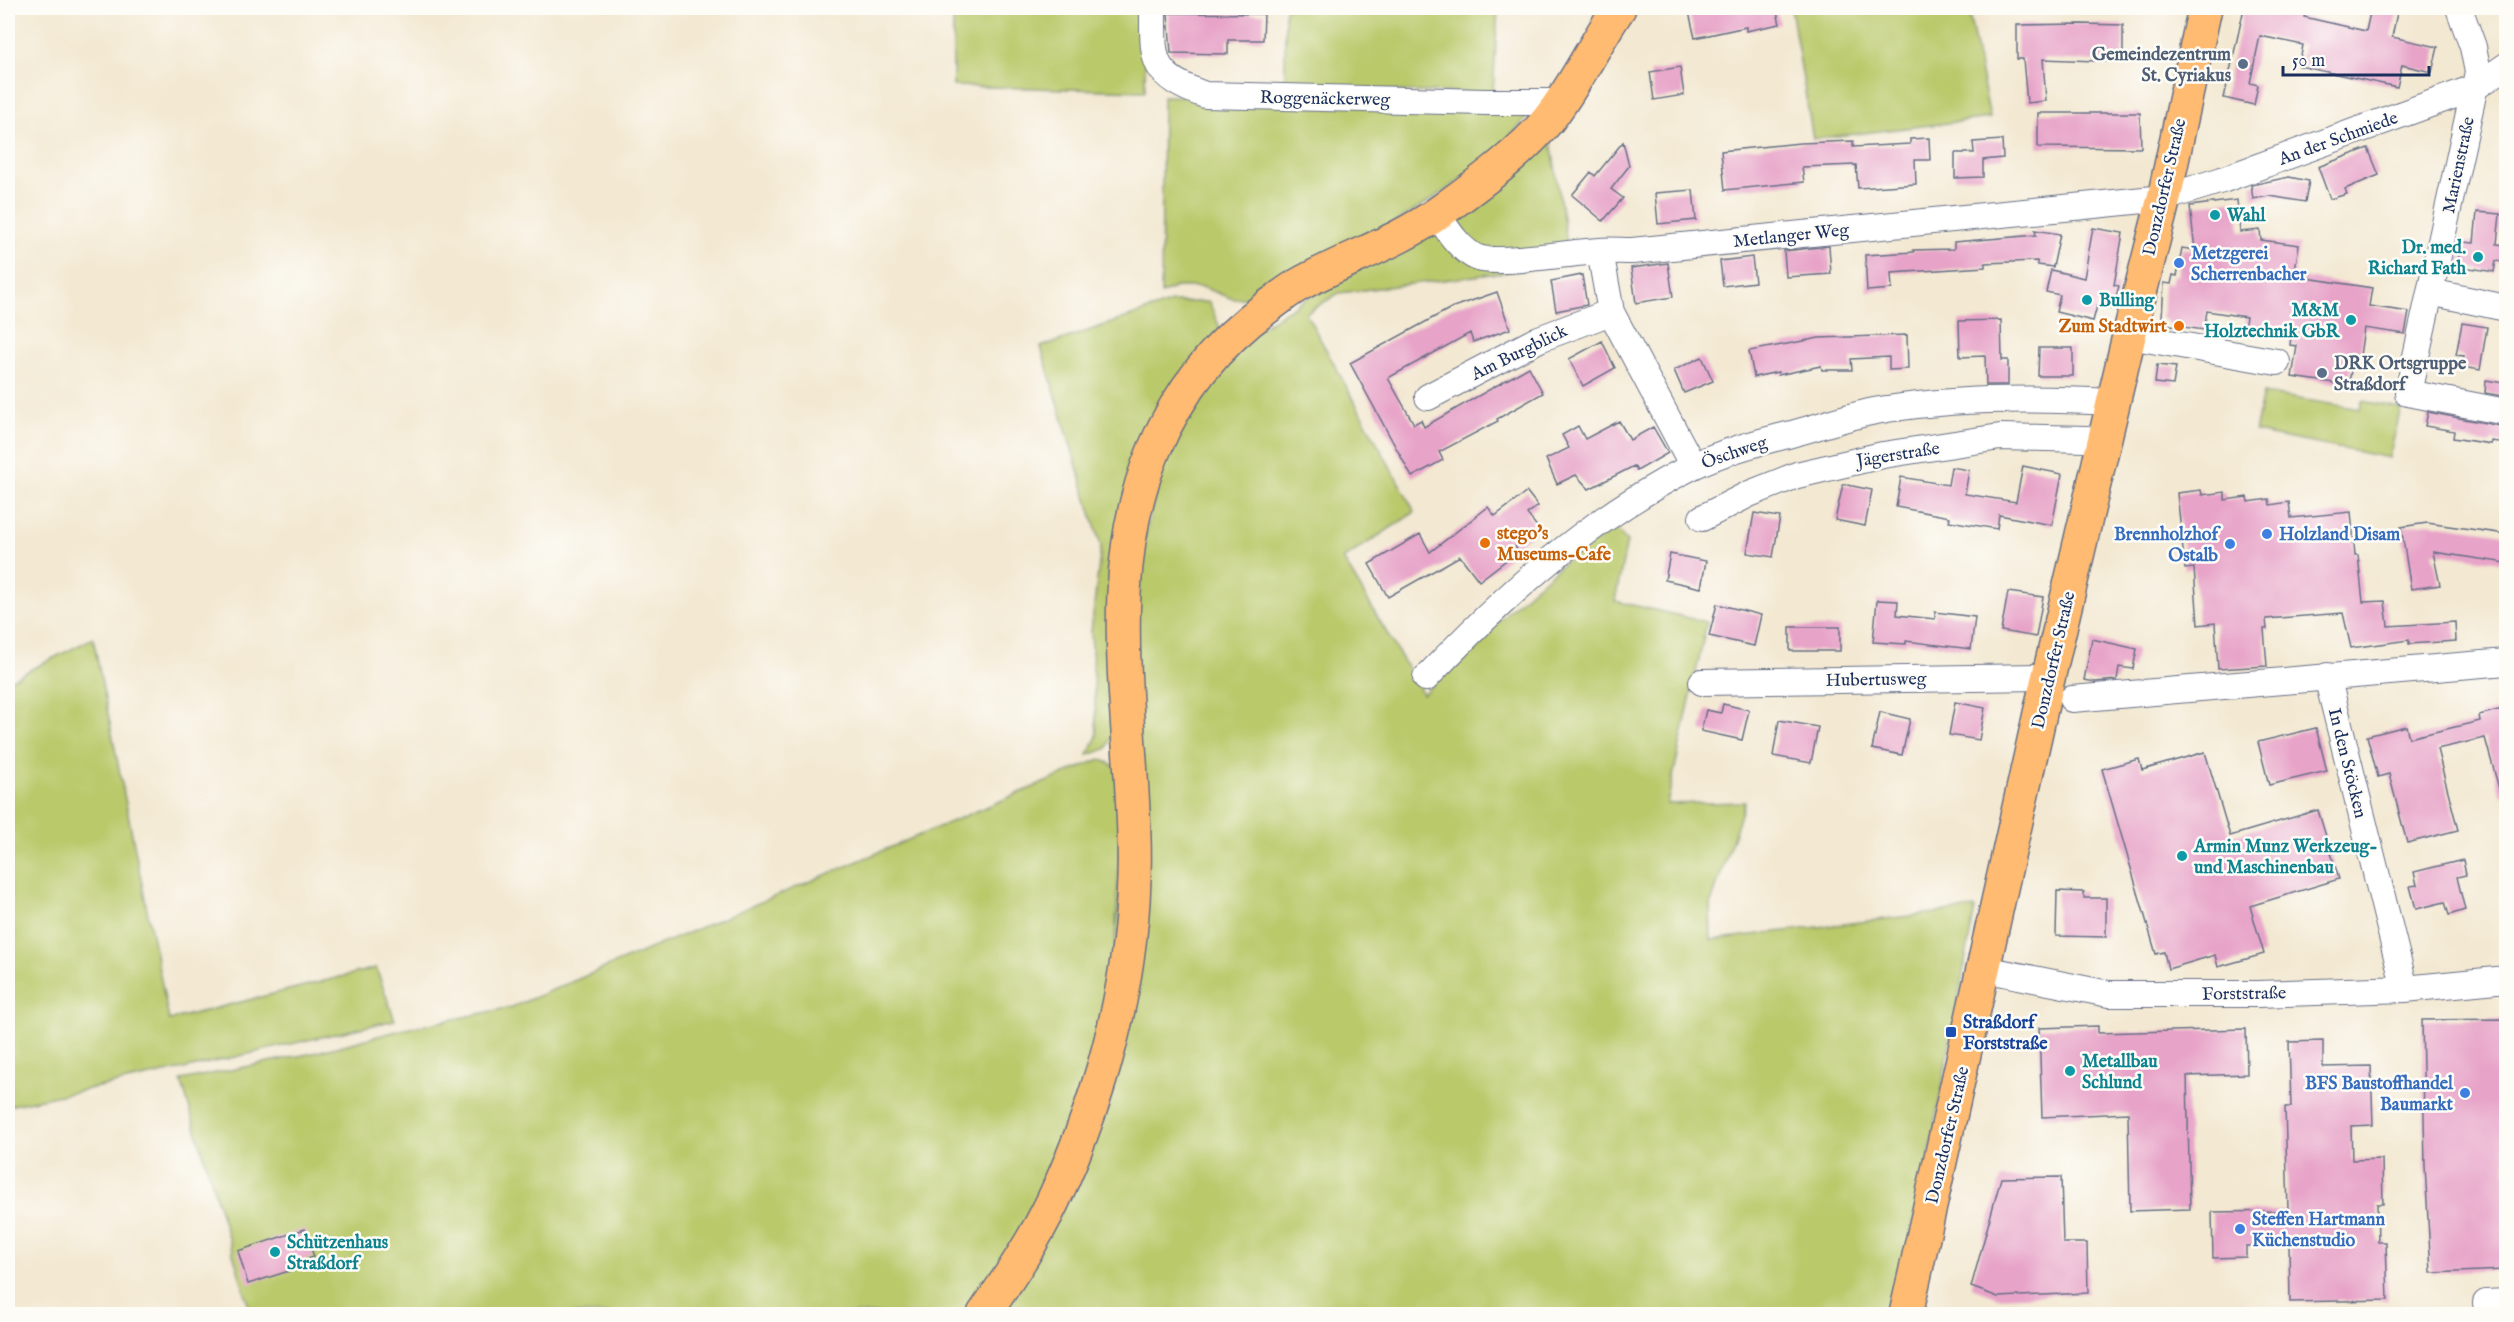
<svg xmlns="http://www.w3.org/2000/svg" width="2514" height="1322" font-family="'IM FELL English',serif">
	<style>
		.green { fill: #bac96b; stroke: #6a7c64; stroke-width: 1.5 }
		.building { fill: #e7a3c8 }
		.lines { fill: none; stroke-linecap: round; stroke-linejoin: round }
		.minor-casing { stroke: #677086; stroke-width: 28 }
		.major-casing { stroke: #677086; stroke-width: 36 }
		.minor { stroke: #fff; stroke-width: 26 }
		.major { stroke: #febb71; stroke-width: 33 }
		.service-dot { fill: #5c6f8a; stroke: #fdfcf7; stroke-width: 2 }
		.culture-dot { fill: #0f9aa8; stroke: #fdfcf7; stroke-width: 2 }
		.shop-dot { fill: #3f7fe0; stroke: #fdfcf7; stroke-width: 2 }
		.food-dot { fill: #e8710a; stroke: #fdfcf7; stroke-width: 2 }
		.transit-dot { fill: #1a4fb4; stroke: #fdfcf7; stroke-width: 2 }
		.labels { text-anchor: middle; stroke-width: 5; stroke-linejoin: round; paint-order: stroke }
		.service-label { font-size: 18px; font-weight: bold; fill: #4e5e75; stroke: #fdfcf7; text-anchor: end }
		.street-label { font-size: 18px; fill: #1b2f5e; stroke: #fdfcf7 }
		.culture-label { font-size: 18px; font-weight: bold; fill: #0d838f; stroke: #fdfcf7; text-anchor: start }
		.shop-label { font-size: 18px; font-weight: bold; fill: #366cbe; stroke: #fdfcf7; text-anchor: start }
		.food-label { font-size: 18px; font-weight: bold; fill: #c56008; stroke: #fdfcf7; text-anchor: end }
		.transit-label { font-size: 18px; font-weight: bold; fill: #164399; stroke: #fdfcf7; text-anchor: start }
	</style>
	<rect width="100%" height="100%" fill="#fdfcf7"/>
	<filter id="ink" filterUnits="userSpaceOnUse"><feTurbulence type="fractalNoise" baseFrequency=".0167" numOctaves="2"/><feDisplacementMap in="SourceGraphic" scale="12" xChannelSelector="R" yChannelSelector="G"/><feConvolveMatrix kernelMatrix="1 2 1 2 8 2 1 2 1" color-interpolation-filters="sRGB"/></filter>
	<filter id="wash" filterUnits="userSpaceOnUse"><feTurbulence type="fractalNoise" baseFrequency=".008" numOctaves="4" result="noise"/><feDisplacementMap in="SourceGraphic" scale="24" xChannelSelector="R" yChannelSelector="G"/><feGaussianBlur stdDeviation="1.35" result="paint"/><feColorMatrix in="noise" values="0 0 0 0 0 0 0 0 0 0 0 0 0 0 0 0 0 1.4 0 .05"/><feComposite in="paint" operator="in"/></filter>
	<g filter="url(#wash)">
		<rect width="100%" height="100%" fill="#f3e8d1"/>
		<!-- green -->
		<path class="green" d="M953 8H1146L1145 91 953 86Z
			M1285 8H1498L1493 93 1285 90Z
			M1791 8H1968L1990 118 1813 139Z
			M1163 96 1517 103 1534 108C1472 194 1347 247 1254 297L1233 299 1202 287H1176L1161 294Z
			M1551 140 1570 264 1339 293 1306 313 1415 512 1343 559 1423 694 1516 604 1568 559 1615 529 1627 541 1615 601 1707 622 1667 804 1745 802 1710 906 1711 940 1975 908 1929 1156 1892 1314H997L1107 1106 1132 588 1170 435 1248 336Z
			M1172 302H1209L1220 328 1155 416 1115 731 1106 749 1088 755 1097 736 1091 632 1101 546 1041 347Z
			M2263 393 2360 409 2362 401 2401 408 2389 458 2255 432Z
			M93 638 169 1020 376 968 395 1020 179 1070 8 1106V681Z
			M1100 759 1117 767 1122 882 1109 996 1079 1109 1050 1180 970 1314H251L181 1080 313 1053 401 1030 512 1007Z"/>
		<g id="blocks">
			<!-- building -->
			<path class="building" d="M1688 8H1776L1780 24 1746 31V27L1695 38Z
				M2244 8H2306L2304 17 2366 31 2371 8H2398L2392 37 2438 47 2432 72 2402 65 2397 87 2299 66 2303 45 2260 36 2250 83 2258 85 2254 105 2224 98Z
				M1168 13 1264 14 1263 40H1228V54L1171 53Z
				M2081 24 2123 25V62L2043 59 2046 101 2027 103 2023 59H2017V25Z
				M1680 67 1684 95 1654 100 1650 72Z
				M2038 113H2140L2141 148 2038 147Z
				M1929 138 1930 160H1915L1916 184 1858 188 1856 165 1802 167 1804 182 1725 190 1721 151 1800 143 1853 141V147L1910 144V139Z
				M2002 140 2003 158 1983 160V177L1955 178V153H1974L1973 142Z
				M1623 142 1629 166 1611 189 1623 198 1603 221 1572 195 1591 172 1595 176Z
				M2368 148 2379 175 2345 189 2347 194 2330 199 2318 167Z
				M2289 177 2309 181 2305 202 2270 196 2253 199 2251 185Z
				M1693 190 1696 220 1658 224 1655 193Z
				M2237 200 2240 232 2260 230 2261 240 2299 245 2294 276 2372 288 2369 306 2409 312 2405 334 2364 328 2360 356 2353 355 2349 385 2292 377 2297 346 2290 345 2291 336 2244 329 2246 317 2207 311 2204 330 2170 325 2162 317 2164 283 2171 284 2173 275 2177 276 2182 248 2195 250 2190 206Z
				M2477 212 2500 214 2497 244 2506 245V262L2496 261 2494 272 2457 266 2462 242 2474 243Z
				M2093 228 2123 233 2114 285 2119 286 2113 309 2097 306 2093 321 2056 312 2060 295 2046 292 2051 270 2084 278Z
				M2035 230 2060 234 2053 267 2038 265 2037 261 1985 263V267L1891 273 1892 289 1867 291 1865 255 1914 252 1913 250 1954 249V242L2036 235Z
				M1829 246 1831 274 1786 277 1784 251Z
				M1752 257 1755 282 1723 286 1720 261Z
				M1668 263 1673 297 1636 303 1631 268Z
				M1582 275 1587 305 1556 311 1551 281Z
				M1497 292 1510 329 1473 342 1470 333 1388 378 1414 424 1421 420 1424 427 1529 367 1543 393 1497 419 1498 421 1439 452 1443 460 1412 477 1350 363 1451 308Z
				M2001 320 2002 360H2008V385H1986L1985 356 1960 357 1959 321Z
				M2462 323 2487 327 2480 370 2462 367 2464 356 2456 355Z
				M1907 335 1908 369 1889 370V357L1851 359 1852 370H1822L1821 366 1778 375V372L1754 377 1749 351 1819 338Z
				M1602 341 1615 368 1583 386 1569 359Z
				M2039 348H2073V376H2038Z
				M1702 357 1713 381 1684 393 1674 370Z
				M2157 365 2176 367 2173 385 2155 383Z
				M2486 380 2504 383 2502 396 2485 393Z
				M2428 412 2506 427V443L2491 441V444L2453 438 2454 431 2425 426Z
				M1619 421 1630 440 1653 427 1668 453 1637 471 1634 466 1589 489 1576 475 1557 484 1546 459 1569 448 1562 435 1578 426 1585 439Z
				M2023 466 2062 474 2052 525 1999 515 1997 529 1949 521 1950 517 1896 507 1901 477 1948 485 1951 467 1969 470 1965 494 2016 502Z
				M1843 484 1872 490 1865 526 1835 520Z
				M2201 490 2202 495 2225 492V500L2247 497 2248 502 2269 499 2270 505 2289 502 2291 518 2351 512 2355 555H2358L2363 602 2385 601 2388 626 2455 622 2456 641 2409 644V640L2351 648 2343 613 2266 619 2267 629H2264L2267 666 2218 669 2215 623 2198 625 2194 568 2185 569 2177 493Z
				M1527 492 1538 506 1527 514 1539 529 1515 547 1518 551 1479 581 1460 556 1388 597 1369 564 1420 534 1430 552 1488 507 1495 516Z
				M1754 513 1780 517 1773 557 1747 553Z
				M2427 523 2506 534V563L2433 552 2440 585 2411 589 2401 527Z
				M1670 554 1706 561 1701 588 1665 580Z
				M2008 592 2043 597 2036 637 2001 631Z
				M1877 600 1898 601 1897 615 1935 619V612L1975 617 1971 649 1906 641V644L1873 642Z
				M1717 604 1761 615 1754 646 1709 636Z
				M1790 627H1840V651H1790Z
				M2092 639 2137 649 2133 669 2119 667 2117 680 2095 682 2084 680Z
				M1955 702 1985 708 1979 740 1949 735Z
				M1723 704 1749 710 1742 740 1701 731 1706 710 1721 713Z
				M2506 708V795L2501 796 2485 738 2437 749 2458 830 2407 843 2389 774 2378 777 2367 736 2406 726 2409 738 2480 721 2479 715Z
				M1880 712 1910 719 1902 755 1872 749Z
				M1779 720 1818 727 1811 763 1773 756Z
				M2316 728 2327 771 2269 785 2258 742Z
				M2205 752 2230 836 2318 810 2339 879 2250 906 2264 954 2218 967 2215 955 2168 969 2164 952 2156 954 2102 769 2139 759 2142 770Z
				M2463 860 2466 875 2457 877 2465 910 2449 915 2445 902 2416 909 2410 886 2417 885 2414 872Z
				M2057 891 2084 892V898H2106V937L2056 936Z
				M2506 1019V1270L2431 1273 2425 1166 2422 1020Z
				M2098 1026V1033L2246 1029 2247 1074 2187 1076 2190 1209 2130 1211 2128 1113 2042 1117 2039 1028Z
				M2323 1041V1067L2371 1066 2373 1125 2351 1126 2352 1160 2382 1159 2383 1204H2377L2378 1242H2386L2388 1300 2290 1302 2289 1245 2246 1246V1257L2213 1258 2212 1212 2288 1211 2285 1107H2291L2289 1042Z
				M2061 1177 2063 1243H2087L2088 1293 1998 1297 1971 1287 2001 1178Z
				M305 1229 314 1257 287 1266 289 1271 248 1284 238 1251Z"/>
		</g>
	</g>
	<g filter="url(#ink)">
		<use href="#blocks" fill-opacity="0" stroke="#677086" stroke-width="1.5"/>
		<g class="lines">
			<defs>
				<path id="minor" d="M1153 8C1153 61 1150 75 1205 95L1486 102H1561
					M2459 8 2473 47 2478 72 2408 393 2506 412
					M1437 214C1447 229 1460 251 1478 258 1498 265 1574 252 1599 251 1610 250 1621 251 1632 251L2164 198 2222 180 2474 88 2506 66
					M1600 251 1611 312 1693 466
					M2430 292 2506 308
					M2129 336 2277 362
					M1428 397 1539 339 1611 312
					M1702 518 1749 494 1797 475 1883 455 2000 437 2087 439 2104 442
					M2327 676 2405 989
					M1426 678C1506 594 1587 520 1691 467 1723 451 1760 442 1795 433 1825 425 1856 413 1887 409 1957 398 2042 398 2113 402
					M1702 682 2049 677
					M2072 699 2506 662
					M1984 969 2109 994H2258L2405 989 2506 979
					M2486 1303 2506 1302"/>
				<path id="major" d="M984 1314C1009 1278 1034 1241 1053 1201 1106 1088 1138 963 1134 837 1131 709 1102 572 1154 450 1179 390 1217 343 1270 305 1280 298 1290 289 1302 283 1347 258 1399 242 1441 211 1478 184 1519 155 1548 120 1576 85 1594 44 1619 8
					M1906 1314 2043 700 2129 336 2164 198 2205 8"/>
			</defs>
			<!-- minor casing -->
			<use href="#minor" class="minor-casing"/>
			<!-- major casing -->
			<use href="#major" class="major-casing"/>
			<!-- minor -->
			<use href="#minor" class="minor"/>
			<!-- major -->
			<use href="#major" class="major"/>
		</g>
	</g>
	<!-- markers -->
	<g class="service-dot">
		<circle cx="2243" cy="64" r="6"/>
		<circle cx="2322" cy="373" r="6"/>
	</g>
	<g class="culture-dot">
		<circle cx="2215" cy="215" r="6"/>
		<circle cx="2478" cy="257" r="6"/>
		<circle cx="2087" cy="300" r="6"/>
		<circle cx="2351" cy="320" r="6"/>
		<circle cx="2182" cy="856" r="6"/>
		<circle cx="2070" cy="1071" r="6"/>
		<circle cx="275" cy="1252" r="6"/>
	</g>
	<g class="shop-dot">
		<circle cx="2179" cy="263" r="6"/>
		<circle cx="2267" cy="534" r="6"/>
		<circle cx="2230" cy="544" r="6"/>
		<circle cx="2465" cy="1093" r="6"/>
		<circle cx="2240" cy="1229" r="6"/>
	</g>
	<g class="food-dot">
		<circle cx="2179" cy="326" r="6"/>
		<circle cx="1485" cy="543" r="6"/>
	</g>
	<rect class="transit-dot" x="1945" y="1026" width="12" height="12" rx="3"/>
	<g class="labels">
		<!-- service labels -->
		<g class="service-label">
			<text x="2231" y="60">Gemeindezentrum<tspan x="2231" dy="21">St. Cyriakus</tspan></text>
			<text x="2334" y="369" text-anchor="start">DRK Ortsgruppe<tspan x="2334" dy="21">Straßdorf</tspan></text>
		</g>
		<!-- street labels -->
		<g class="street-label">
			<text transform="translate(1325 98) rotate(1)" y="6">Roggenäckerweg</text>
			<text transform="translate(2338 138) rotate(-20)" y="6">An der Schmiede</text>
			<text transform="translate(2458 165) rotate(-78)" y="6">Marienstraße</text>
			<text transform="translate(2164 187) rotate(-77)" y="6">Donzdorfer Straße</text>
			<text transform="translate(1791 235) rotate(-6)" y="6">Metlanger Weg</text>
			<text transform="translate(1519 352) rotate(-26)" y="6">Am Burgblick</text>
			<text transform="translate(1734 452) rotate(-19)" y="6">Öschweg</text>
			<text transform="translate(1898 454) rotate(-9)" y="6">Jägerstraße</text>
			<text transform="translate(2053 660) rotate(-77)" y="6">Donzdorfer Straße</text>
			<text transform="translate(1876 679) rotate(-1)" y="6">Hubertusweg</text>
			<text transform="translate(2348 763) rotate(76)" y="6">In den Stöcken</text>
			<text transform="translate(2244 993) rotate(-1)" y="6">Forststraße</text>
			<text transform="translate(1947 1135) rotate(-77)" y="6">Donzdorfer Straße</text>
		</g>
		<!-- culture labels -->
		<g class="culture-label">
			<text x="2227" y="221">Wahl</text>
			<text x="2466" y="253" text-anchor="end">Dr. med.<tspan x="2466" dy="21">Richard Fath</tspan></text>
			<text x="2099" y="306">Bulling</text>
			<text x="2339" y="316" text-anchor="end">M&amp;M<tspan x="2339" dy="21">Holztechnik GbR</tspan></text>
			<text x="2194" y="852">Armin Munz Werkzeug-<tspan x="2194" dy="21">und Maschinenbau</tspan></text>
			<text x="2082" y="1067">Metallbau<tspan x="2082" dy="21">Schlund</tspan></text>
			<text x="287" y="1248">Schützenhaus<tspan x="287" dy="21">Straßdorf</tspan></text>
		</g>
		<!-- shop labels -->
		<g class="shop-label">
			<text x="2191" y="259">Metzgerei<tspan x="2191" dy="21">Scherrenbacher</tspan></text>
			<text x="2218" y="540" text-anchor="end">Brennholzhof<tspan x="2218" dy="21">Ostalb</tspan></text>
			<text x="2279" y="540">Holzland Disam</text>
			<text x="2453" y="1089" text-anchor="end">BFS Baustoffhandel<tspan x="2453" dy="21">Baumarkt</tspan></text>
			<text x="2252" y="1225">Steffen Hartmann<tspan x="2252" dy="21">Küchenstudio</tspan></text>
		</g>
		<!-- food labels -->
		<g class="food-label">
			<text x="2167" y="332">Zum Stadtwirt</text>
			<text x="1497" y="539" text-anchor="start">stego's<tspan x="1497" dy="21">Museums-Cafe</tspan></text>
		</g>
		<!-- transit labels -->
		<g class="transit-label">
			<text x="1963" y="1028">Straßdorf<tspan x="1963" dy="21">Forststraße</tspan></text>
		</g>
	</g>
	<!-- margin -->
	<rect width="2514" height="1322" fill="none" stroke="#fdfcf7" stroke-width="30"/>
	<!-- scale -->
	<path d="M2283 66v9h146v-9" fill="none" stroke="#1b2f5e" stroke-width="3"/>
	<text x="2292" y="66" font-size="18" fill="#1b2f5e" stroke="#fdfcf7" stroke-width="4.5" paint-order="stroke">50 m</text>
</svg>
